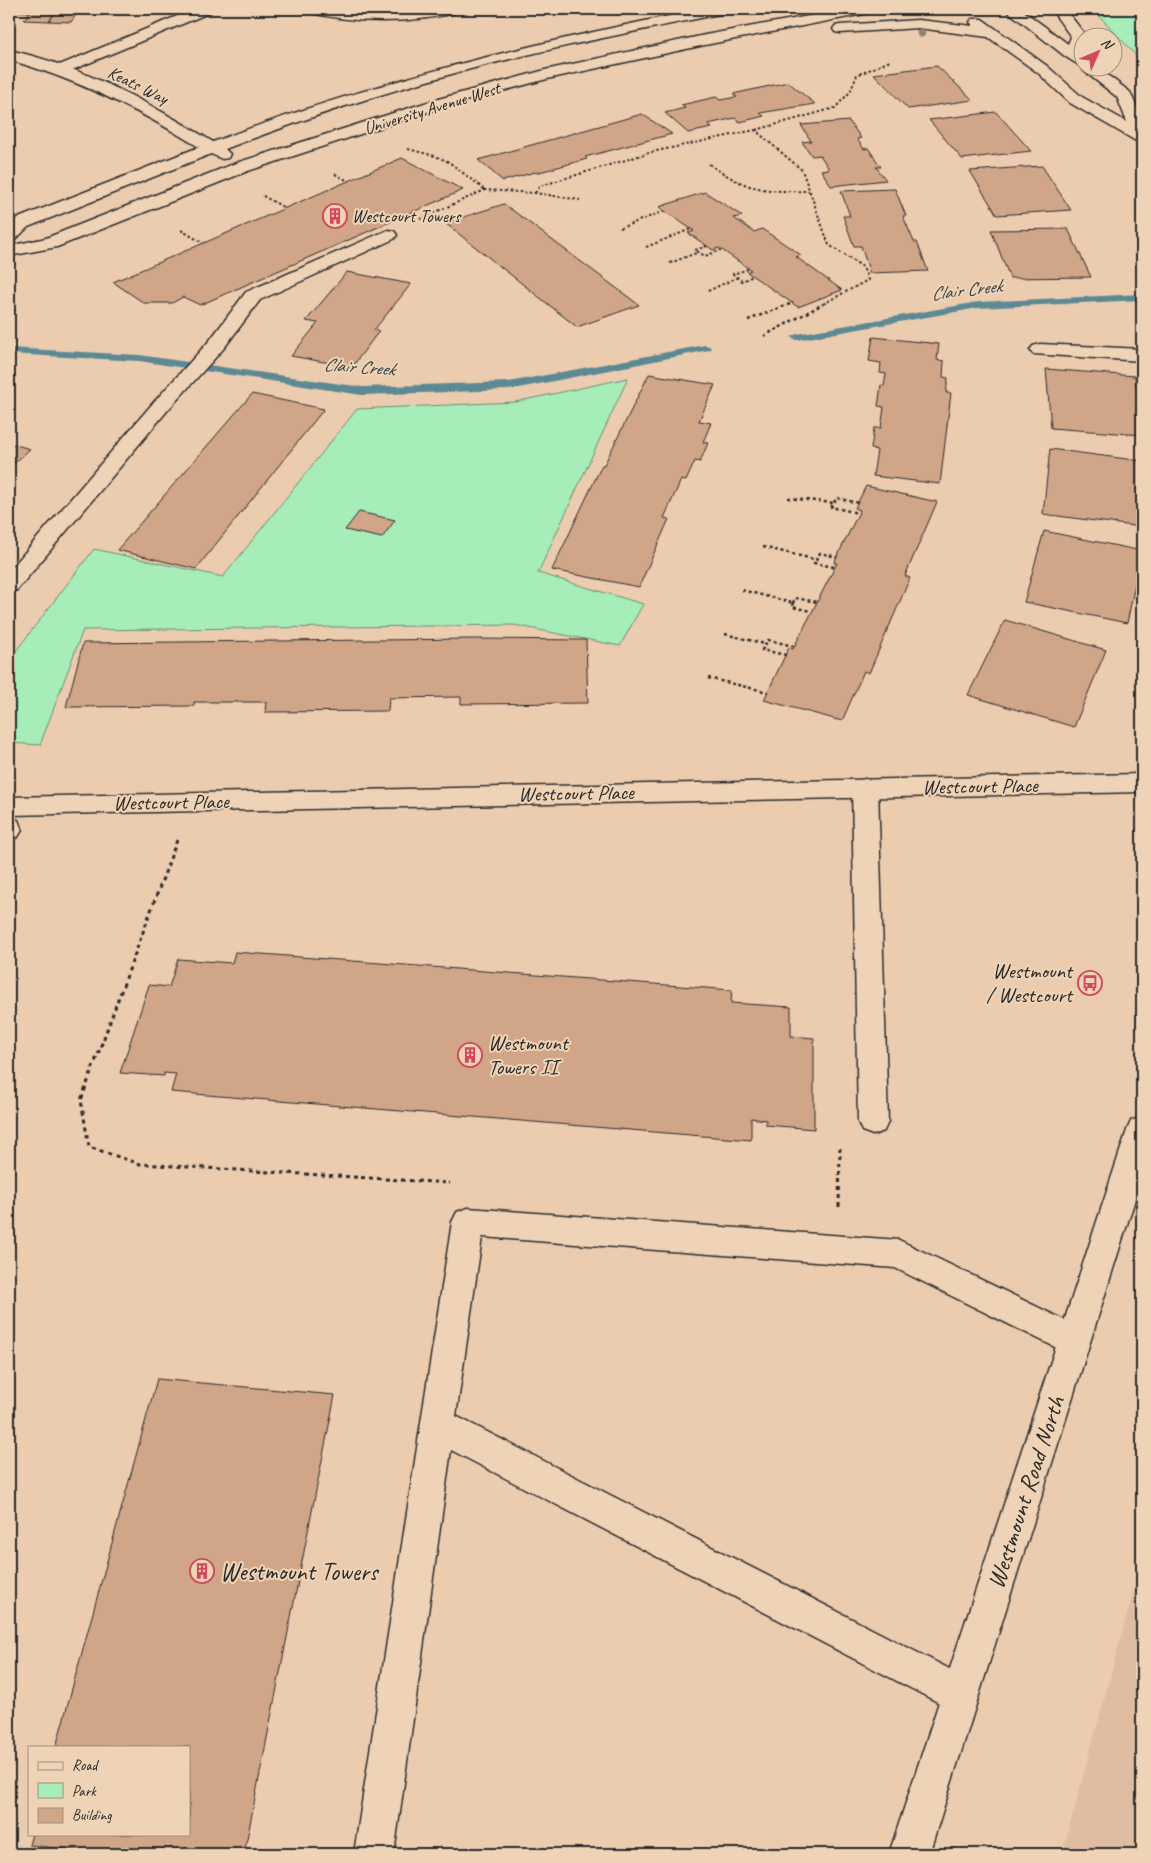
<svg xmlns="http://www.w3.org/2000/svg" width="1151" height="1863" font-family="Caveat,sans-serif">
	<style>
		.built { fill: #e0bda1 }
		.green { fill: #a6edba; stroke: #688c72 }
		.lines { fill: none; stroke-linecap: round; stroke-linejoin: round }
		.stream { fill: #5b8994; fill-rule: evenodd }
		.building { fill: #d1a588; stroke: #2b2b2b }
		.lane-casing { stroke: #2b2b2b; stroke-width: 3 }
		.street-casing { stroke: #2b2b2b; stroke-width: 3 }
		.secondary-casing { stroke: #2b2b2b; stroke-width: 3 }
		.path-far2 { stroke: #2b2b2b; stroke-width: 2; stroke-dasharray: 2.5 2.5; stroke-linecap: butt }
		.path-far1 { stroke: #2b2b2b; stroke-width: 2.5; stroke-dasharray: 3 3; stroke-linecap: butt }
		.path { stroke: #2b2b2b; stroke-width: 3; stroke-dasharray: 4 4; stroke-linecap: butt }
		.lane { fill: #efd3b6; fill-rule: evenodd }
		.street { fill: #efd3b6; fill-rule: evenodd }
		.secondary { fill: #efd3b6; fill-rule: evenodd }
		.tree { fill: #8c8372 }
		.labels { text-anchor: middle; stroke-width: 4; stroke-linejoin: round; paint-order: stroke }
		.far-street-label { font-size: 18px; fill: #2b2b2b; stroke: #efd3b6 }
		.far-poi-label { font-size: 18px; fill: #2b2b2b; stroke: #efd3b6; text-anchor: start }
		.far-water-label { font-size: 19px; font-style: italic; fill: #374345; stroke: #efd3b6 }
		.street-label { font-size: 21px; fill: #2b2b2b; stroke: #efd3b6 }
		.poi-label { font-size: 21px; fill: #2b2b2b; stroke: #efd3b6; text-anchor: end }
		.near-street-label { font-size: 25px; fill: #2b2b2b; stroke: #efd3b6 }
		.near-poi-label { font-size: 25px; fill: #2b2b2b; stroke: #efd3b6; text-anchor: start }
	</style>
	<rect width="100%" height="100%" fill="#ecccae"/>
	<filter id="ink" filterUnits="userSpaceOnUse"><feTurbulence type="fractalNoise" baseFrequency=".02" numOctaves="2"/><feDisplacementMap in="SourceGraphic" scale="10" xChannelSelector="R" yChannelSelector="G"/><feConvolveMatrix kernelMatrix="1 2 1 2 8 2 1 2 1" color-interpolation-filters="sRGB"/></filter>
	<g filter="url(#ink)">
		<!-- built -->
		<path class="built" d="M1142 1560V1854H1061H1062Z"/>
		<!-- green -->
		<path class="green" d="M1093 9H1142V62Z
			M628 378 538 573 643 604 620 646 514 625 83 630 40 745 9 743V660L94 549 223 577 357 409 515 402Z"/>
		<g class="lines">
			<!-- stream -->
			<path class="stream" d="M1142 294V300L978 308 797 340 791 337 797 334 978 302Z
				M705 345 709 346 711 348 709 350 509 390 362 395 139 361 9 354V348L139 355 362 387 509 382Z"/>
		</g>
		<!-- building -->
		<path class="building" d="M9 9H32L30 12 9 11Z
			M32 9H58L49 21 24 20Z
			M58 9H80L71 22 49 21Z
			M80 9H108L103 15 77 14Z
			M937 66 973 100 908 109 874 74Z
			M788 82 815 104 760 113 764 116 740 122 735 118 708 124 712 128 688 133 665 113 685 108 681 105 716 97 720 100 737 97 733 94Z
			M996 112 1031 151 962 159 929 120Z
			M642 114 672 134 585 157 587 159 536 173 535 172 503 181 478 160Z
			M849 121 861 138 857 139 864 149 868 148 881 167H876L886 180 831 186 821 170 829 169 820 155 812 156 802 142 811 141 801 125Z
			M402 158 463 190 200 305 183 297 172 303H144L113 282Z
			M1042 166 1071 210 997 215 970 171Z
			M895 189 906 216H903L914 242H917L928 271 870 273 861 246H854L843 216H850L841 191Z
			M705 192 742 216 734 218 754 232 762 229 801 255 796 257 842 290 798 307 747 272 751 270 719 248 713 250 688 233 694 231 659 207Z
			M504 204 639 305 577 327 445 223Z
			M1068 229 1091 277 1010 278 991 230Z
			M347 272 411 284 374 330 379 331 352 367 291 356 318 323 306 321Z
			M873 337 939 344 937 360 944 361 943 377 948 378 946 393H951L940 484 873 476 877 450 871 449 874 428H881L884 407 878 406 881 385 884 386 886 374 880 373 881 363 869 361Z
			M1046 369 1135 376 1142 435 1051 428Z
			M649 374 715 385 699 421 711 423 703 442 708 443 700 462 695 461 686 481 681 480 664 518 669 519 639 587 552 570 602 465H604Z
			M252 394 324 409 196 569 117 550Z
			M9 443 30 449 9 468Z
			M1050 449 1142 461 1141 527 1043 514Z
			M866 486 937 502 905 576 910 578 869 673 864 671 842 721 764 700 789 647 793 649 837 563H834L860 510 855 508Z
			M359 512 395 520 382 538 345 530Z
			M1044 531 1142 551 1127 623 1024 602Z
			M1005 620 1106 650 1074 727 968 695Z
			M473 639 586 640 588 703 461 704V697L389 698 388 711 265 712 266 702H194V706L66 707 83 643Z
			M235 952 732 990 731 1003 791 1007V1036L814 1038V1129L766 1125V1120L751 1118V1140L171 1092 176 1074 164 1073V1076L120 1073 149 985 169 987 178 959 232 963Z
			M157 1379 335 1395 244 1854H110L29 1845 32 1834H189V1747H56Z"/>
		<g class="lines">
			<defs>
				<path id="lane" d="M305 9 383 12 424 9H461L459 12C411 24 355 24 307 12Z
					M388 230 394 231 397 235 394 239 260 300 224 348 167 411 17 590 9 592V571L153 403 210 340 246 292Z
					M1040 344 1142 349V361L1033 354 1030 350 1033 346Z
					M865 779 874 782 878 788 888 1122 884 1131 873 1135 862 1131 858 1122 852 788 856 782Z
					M468 1208 899 1240 1085 1330 1090 1341 1085 1352 1073 1356 895 1268 482 1237 456 1416 973 1681 979 1694 973 1707 960 1713 947 1707 451 1450 394 1854H354L452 1222 457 1212Z"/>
				<path id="street" d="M194 9H213L211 12 65 73H55L52 70 55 67Z
					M1142 774V792L9 815V797Z
					M9 818 18 820 22 830 18 837 9 839Z"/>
				<path id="secondary" d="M704 9H732L730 12 725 13C632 32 539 50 448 75 372 96 298 121 225 149L230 154 228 158 222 159 211 154 28 227 15 240 9 241V226L16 219 199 147C139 110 77 79 9 60V50C82 66 150 103 213 142 374 81 536 42 704 9Z
					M847 9H876L874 12 869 13 705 45 547 79 443 107 248 171 57 247 9 256V246L46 238 236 163 431 101 545 70 705 35Z
					M1005 9H1021L1068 44 1071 37 1051 9H1065L1087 37 1084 38V44L1079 52 1084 55V68H1098L1130 92 1142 119V143L1136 141 1070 103 1037 72 988 37 918 28 840 33 835 32 833 29 835 26 840 25 918 20 973 26 970 22 972 19H982L1047 66 1082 97 1127 122 1117 97 1084 71 1082 67 1066 57Z
					M1142 1117V1177L929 1854H889L1127 1130 1131 1121Z"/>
			</defs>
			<!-- lane casing -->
			<use href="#lane" class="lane-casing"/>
			<!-- street casing -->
			<use href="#street" class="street-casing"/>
			<!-- secondary casing -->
			<use href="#secondary" class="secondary-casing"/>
			<!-- path-far2 -->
			<path class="path-far2" d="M756 130 835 108 850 92 857 75 890 61
				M408 149 435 156 449 162 485 190
				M709 164C746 190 764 192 809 191
				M335 174 348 181
				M535 193 540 186 652 152 755 130 802 170 829 245 863 267 868 280 821 305
				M263 196 283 207
				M420 219 485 190 535 193 580 200
				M620 228 665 211
				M181 230 203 243
				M707 246 695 250 705 256 721 250
				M646 247 691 229
				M670 263 699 252
				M748 269 733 274 742 281 753 276
				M708 291 738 277
				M787 305 793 303"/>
			<!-- path-far1 -->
			<path class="path-far1" d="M748 320 790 304
				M764 336 823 304
				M788 498 834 503
				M858 503 837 498 831 507 858 513
				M763 547 817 560
				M834 567 814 563 820 553 837 557
				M742 590 793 603
				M793 603 795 598 818 602
				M793 603 792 607 811 611
				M725 634 765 644
				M786 655 762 650 768 640 794 646
				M708 678 768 692"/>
			<!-- path -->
			<path class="path" d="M177 840 81 1100 89 1147 140 1164 450 1183
				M839 1207 840 1148"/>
			<!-- lane -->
			<use href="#lane" class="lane"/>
			<!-- street -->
			<use href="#street" class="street"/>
			<!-- secondary -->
			<use href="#secondary" class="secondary"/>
		</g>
		<!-- trees -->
		<circle class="tree" cx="921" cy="33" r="4.5"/>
	</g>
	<!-- icons -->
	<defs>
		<symbol id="building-ring" viewBox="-11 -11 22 22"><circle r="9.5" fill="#efd3b6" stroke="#d1495b" stroke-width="1.5"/><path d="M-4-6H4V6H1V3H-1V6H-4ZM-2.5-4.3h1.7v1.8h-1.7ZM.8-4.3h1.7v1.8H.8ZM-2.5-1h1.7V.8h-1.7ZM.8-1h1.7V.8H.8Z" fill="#d1495b"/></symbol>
		<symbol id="bus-ring" viewBox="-11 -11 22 22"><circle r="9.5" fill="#efd3b6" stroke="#d1495b" stroke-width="1.5"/><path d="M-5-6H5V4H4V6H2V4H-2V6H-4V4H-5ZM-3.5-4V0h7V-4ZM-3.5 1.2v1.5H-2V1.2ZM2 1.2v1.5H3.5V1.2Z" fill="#d1495b"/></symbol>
	</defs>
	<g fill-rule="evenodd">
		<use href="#building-ring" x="321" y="202" width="28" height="28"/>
		<use href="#bus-ring" x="1076" y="969" width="28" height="28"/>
		<use href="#building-ring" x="456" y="1041" width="28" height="28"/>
		<use href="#building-ring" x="188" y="1557" width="28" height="28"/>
	</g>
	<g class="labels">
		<!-- far-street labels -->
		<g class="far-street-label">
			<text transform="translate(138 85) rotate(26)" y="6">Keats Way</text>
			<text transform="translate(432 108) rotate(-17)" y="6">University Avenue West</text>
		</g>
		<!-- far-poi labels -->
		<g class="far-poi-label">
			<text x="352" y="222">Westcourt Towers</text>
		</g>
		<!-- far-water labels -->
		<g class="far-water-label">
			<text transform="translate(966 289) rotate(-7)" y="7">Clair Creek</text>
			<text transform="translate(359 366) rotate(4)" y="7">Clair Creek</text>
		</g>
		<!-- street labels -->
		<g class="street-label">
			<text transform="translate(980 786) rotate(-1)" y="7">Westcourt Place</text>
			<text transform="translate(576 793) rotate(-1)" y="7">Westcourt Place</text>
			<text transform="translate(171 802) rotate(-1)" y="7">Westcourt Place</text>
		</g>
		<!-- poi labels -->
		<g class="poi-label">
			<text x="1072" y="978">Westmount<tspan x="1072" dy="24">/ Westcourt</tspan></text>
			<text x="488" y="1050" text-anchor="start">Westmount<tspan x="488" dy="24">Towers II</tspan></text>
		</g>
		<!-- near-street labels -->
		<g class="near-street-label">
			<text transform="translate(1025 1492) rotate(-72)" y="9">Westmount Road North</text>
		</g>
		<!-- near-poi labels -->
		<g class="near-poi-label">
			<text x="220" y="1580">Westmount Towers</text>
		</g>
	</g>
	<!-- margin -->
	<rect width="1151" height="1863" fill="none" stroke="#efd3b6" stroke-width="30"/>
	<rect x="15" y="15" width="1121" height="1833" fill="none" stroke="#2b2b2b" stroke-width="2" filter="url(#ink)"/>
	<!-- legend -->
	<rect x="28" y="1746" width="162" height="90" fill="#efd3b6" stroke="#a1907e"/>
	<rect x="38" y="1762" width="25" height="8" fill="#efd3b6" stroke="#a1907e"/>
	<text x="72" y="1770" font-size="15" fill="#2b2b2b">Road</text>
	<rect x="38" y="1783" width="25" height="15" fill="#a6edba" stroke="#a1907e"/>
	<text x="72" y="1796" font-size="15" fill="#2b2b2b">Park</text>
	<rect x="38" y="1808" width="25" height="15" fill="#d1a588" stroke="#a1907e"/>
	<text x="72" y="1820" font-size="15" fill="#2b2b2b">Building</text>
	<!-- north arrow -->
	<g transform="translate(1098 52) rotate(45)"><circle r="24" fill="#efd3b6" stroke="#a1907e"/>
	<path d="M0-4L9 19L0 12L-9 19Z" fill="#d1495b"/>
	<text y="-8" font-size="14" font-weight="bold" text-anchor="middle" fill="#2b2b2b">N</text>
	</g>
</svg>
